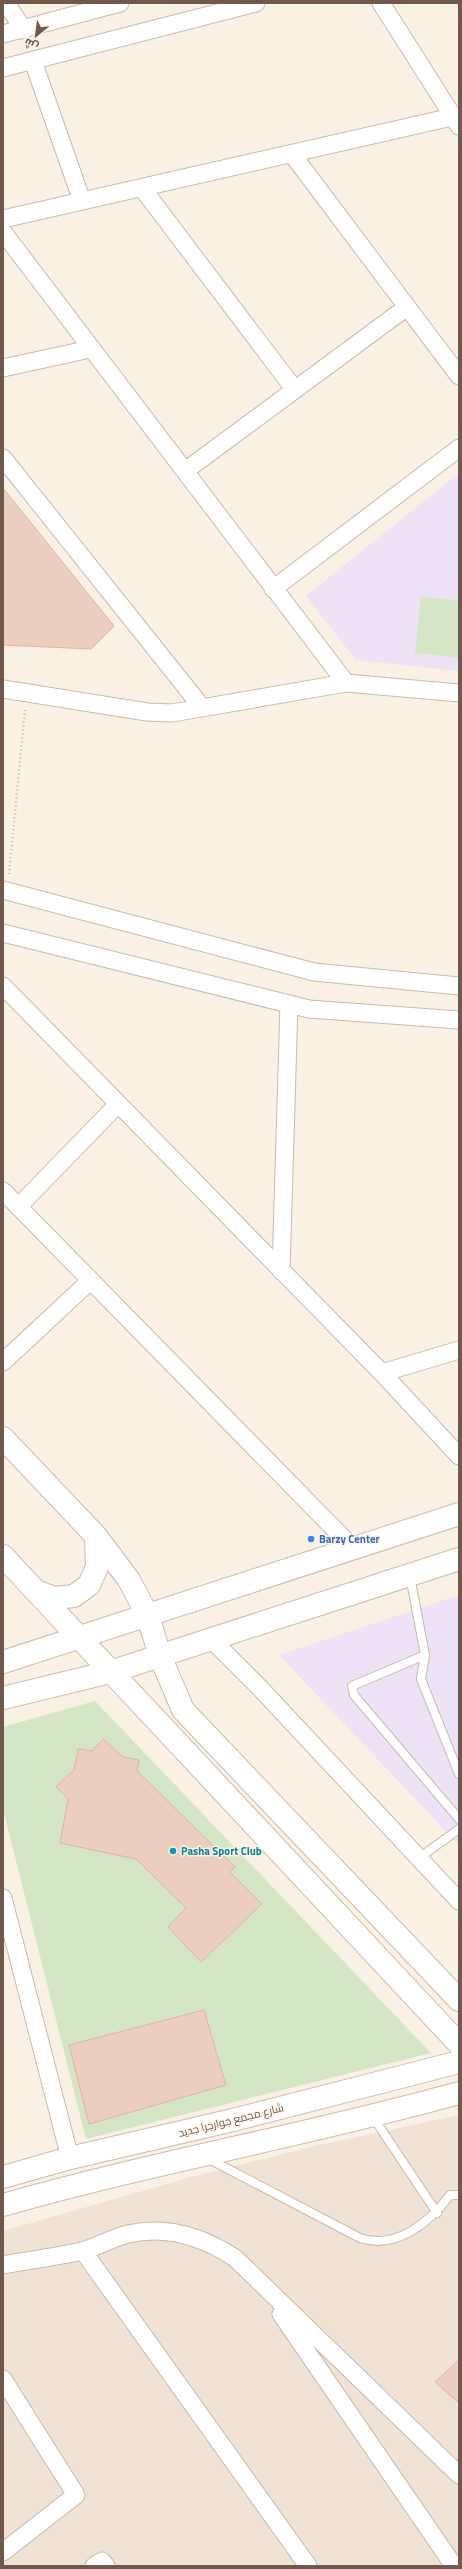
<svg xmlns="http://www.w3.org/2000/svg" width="462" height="2569" font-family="'Titillium Web',Cairo,sans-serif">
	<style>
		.residential { fill: #f0e2d4 }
		.education { fill: #ede2f6 }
		.green { fill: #d4e6c5 }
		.building { fill: #eccfc0; stroke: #ddb5a2 }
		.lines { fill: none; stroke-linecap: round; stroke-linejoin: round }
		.lane-casing { stroke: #cab8ad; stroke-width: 10 }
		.street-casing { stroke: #cab8ad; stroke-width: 19 }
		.secondary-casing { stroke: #cebaad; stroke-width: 24 }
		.path { stroke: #d1b2a3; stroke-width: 2.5; stroke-dasharray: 1 3; stroke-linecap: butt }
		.lane { stroke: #fff; stroke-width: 8 }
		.street { stroke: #fff; stroke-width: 17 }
		.secondary { stroke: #fff; stroke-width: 22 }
		.shop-dot { fill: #3f7fe0; stroke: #fdf5eb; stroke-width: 1.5 }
		.culture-dot { fill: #0f9aa8; stroke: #fdf5eb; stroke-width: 1.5 }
		.labels { text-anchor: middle; stroke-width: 3; stroke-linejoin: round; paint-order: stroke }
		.shop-label { font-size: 11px; font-weight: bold; fill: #366cbe; stroke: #fdf5eb; text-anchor: start }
		.culture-label { font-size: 11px; font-weight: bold; fill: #0d838f; stroke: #fdf5eb; text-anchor: start }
		.street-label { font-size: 11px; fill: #70584d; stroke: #fdf5eb }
	</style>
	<rect width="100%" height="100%" fill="#faf1e5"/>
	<!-- residential -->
	<path class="residential" d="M459 2115V2566H3V2231L188 2178 306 2148Z"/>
	<!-- education -->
	<path class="education" d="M459 473V671L356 660 306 596Z
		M459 1595V1845L279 1655Z"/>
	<!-- green -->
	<path class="green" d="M421 597 459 601V658L415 653Z
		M95 1701 431 2053 86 2139 3 1809V1727Z"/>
	<!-- building -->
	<path class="building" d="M3 488 114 626 91 649 3 645Z
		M103 1739 123 1757 139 1760 137 1771 235 1867 230 1872 262 1904 201 1962 168 1927 186 1908 136 1859 60 1843 68 1799 56 1787 74 1770 78 1749 92 1751Z
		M204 2010 226 2085 89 2124 69 2045Z
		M459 2360V2403L435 2382Z"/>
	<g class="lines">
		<defs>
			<path id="lane" d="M410 1576 425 1655 421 1679 459 1774
				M425 1655 352 1686 354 1695 459 1819
				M419 1858 459 1829
				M373 2117 437 2213
				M207 2158 360 2238C396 2250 429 2223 450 2195H459"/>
			<path id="street" d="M6 3 24 30
				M381 3 459 126
				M3 34 120 3
				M33 61 82 201
				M3 68 256 3
				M292 154 459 376
				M142 188 295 390
				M3 219 452 117
				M3 232 346 683
				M3 368 90 349
				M3 458 201 706
				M185 471 407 307
				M273 589 459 448
				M3 689 147 712 172 713 346 683 459 693
				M3 890 314 972 459 986
				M3 933 309 1009 459 1020
				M3 986 382 1373 459 1456
				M3 1191 353 1548
				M18 1207 118 1104
				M281 1271 289 1004
				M3 1362 90 1281
				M382 1373 459 1350
				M210 1638 260 1688 459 1901
				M3 1898 70 2158
				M83 2251 308 2566
				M3 2265C29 2260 56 2257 82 2251 97 2247 112 2238 128 2234 166 2225 203 2237 235 2258L459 2475
				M281 2314 454 2566
				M3 2379 76 2495 3 2552
				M94 2566 102 2561 106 2566"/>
			<path id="secondary" d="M3 1438 96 1536 129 1580 148 1616 160 1656 183 1710 459 2000
				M3 1556 459 2044
				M36 1591 54 1598 74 1596 89 1585 97 1567 96 1536
				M3 1662 459 1514
				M3 1698 110 1672 459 1559
				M3 2177 70 2158 233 2120 459 2062
				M3 2205C154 2162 308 2135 459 2093"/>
		</defs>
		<!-- lane casing -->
		<use href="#lane" class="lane-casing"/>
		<!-- street casing -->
		<use href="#street" class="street-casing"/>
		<!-- secondary casing -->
		<use href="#secondary" class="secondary-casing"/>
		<!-- path -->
		<path class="path" d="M9 874 25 710"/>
		<!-- lane -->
		<use href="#lane" class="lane"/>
		<!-- street -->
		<use href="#street" class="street"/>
		<!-- secondary -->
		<use href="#secondary" class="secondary"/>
	</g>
	<!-- markers -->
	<circle class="shop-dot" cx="311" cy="1539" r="4"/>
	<circle class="culture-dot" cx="173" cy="1851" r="4"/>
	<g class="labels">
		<!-- shop labels -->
		<g class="shop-label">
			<text x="319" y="1543">Barzy Center</text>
		</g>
		<!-- culture labels -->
		<g class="culture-label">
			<text x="181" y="1855">Pasha Sport Club</text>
		</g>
		<!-- street labels -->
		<g class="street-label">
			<text transform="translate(231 2120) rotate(-14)" y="4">شارع مجمع جوارجرا جديد</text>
		</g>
	</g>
	<!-- border -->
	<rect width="462" height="2569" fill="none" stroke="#70584d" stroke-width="8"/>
	<!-- north arrow -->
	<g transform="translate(36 36) rotate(209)" stroke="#fdf5eb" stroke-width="3" paint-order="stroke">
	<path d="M0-3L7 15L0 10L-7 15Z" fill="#70584d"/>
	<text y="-6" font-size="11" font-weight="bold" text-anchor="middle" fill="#70584d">ش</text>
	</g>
</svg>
